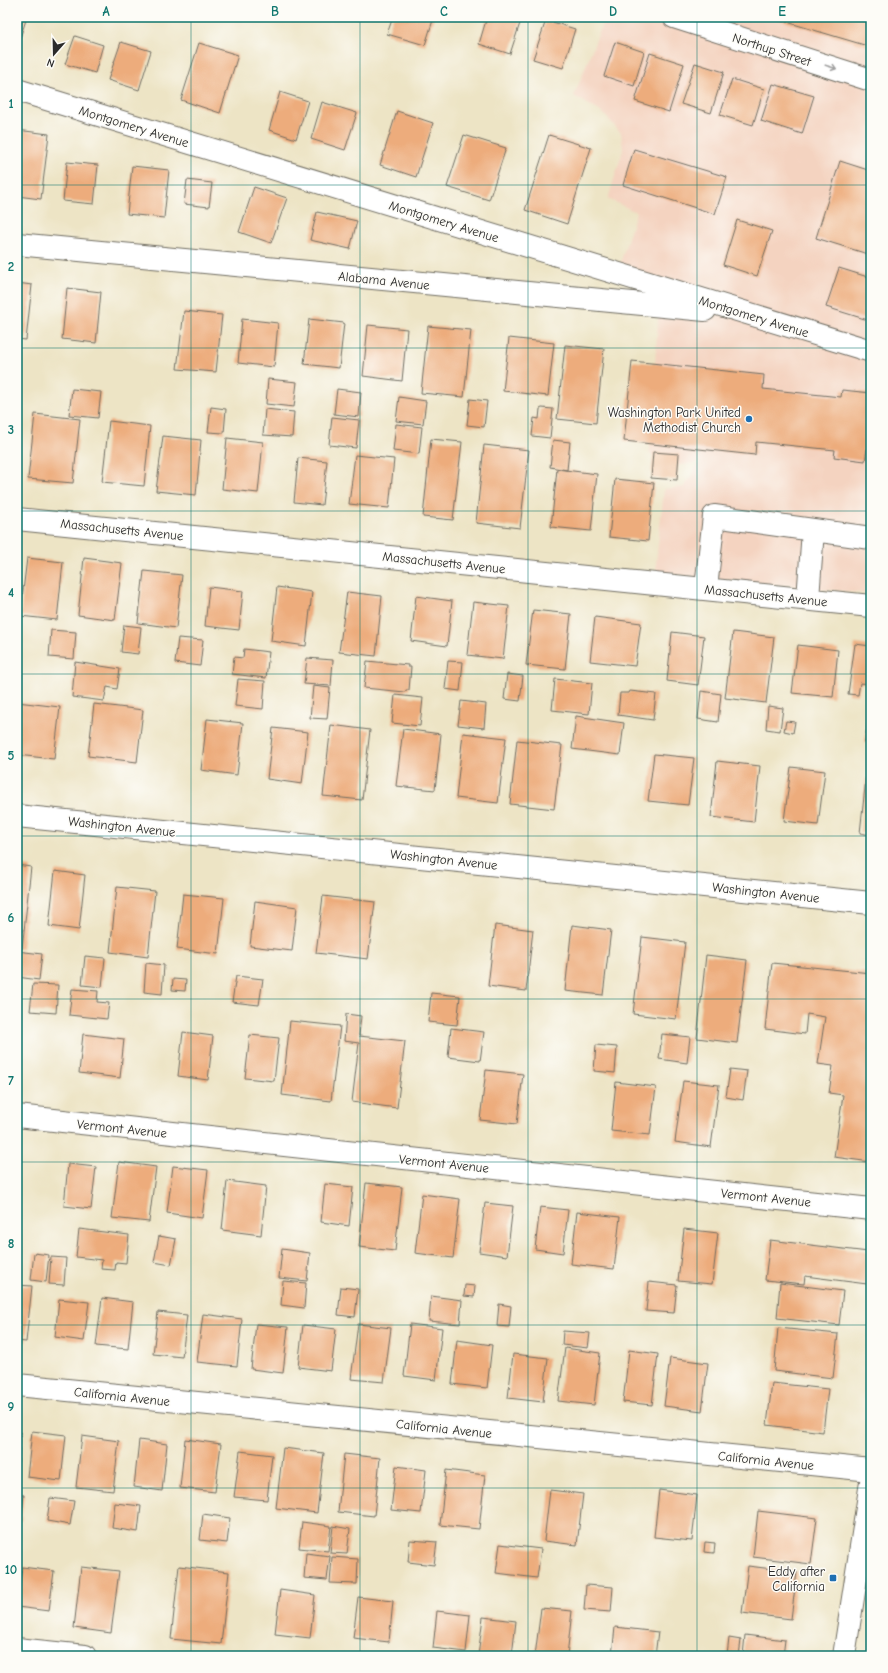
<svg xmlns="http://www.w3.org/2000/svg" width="888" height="1673" font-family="'Comic Neue',sans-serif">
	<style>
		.built { fill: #f4d3c0 }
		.building { fill: #edac7c }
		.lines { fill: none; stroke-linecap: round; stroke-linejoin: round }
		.minor-casing { stroke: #6f6c61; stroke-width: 24 }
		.major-casing { stroke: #6f6c61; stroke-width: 24 }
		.minor { stroke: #fff; stroke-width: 22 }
		.major { stroke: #fff; stroke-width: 22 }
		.oneway { stroke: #a0a0a0 }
		.grid { fill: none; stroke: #0f766e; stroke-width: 1; stroke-opacity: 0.55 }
		.poi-dot { fill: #1f6fb2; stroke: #fdfcf7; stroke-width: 1.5 }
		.labels { text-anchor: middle; stroke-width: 3; stroke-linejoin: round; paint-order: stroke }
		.street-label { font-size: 13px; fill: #2b2b2b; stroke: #fdfcf7 }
		.poi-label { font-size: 13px; fill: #2b2b2b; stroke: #fdfcf7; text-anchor: end }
		.neatline { fill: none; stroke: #0f766e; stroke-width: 1.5 }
		.grid-label { font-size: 13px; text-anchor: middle; font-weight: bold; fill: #0f766e }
	</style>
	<rect width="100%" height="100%" fill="#fdfcf7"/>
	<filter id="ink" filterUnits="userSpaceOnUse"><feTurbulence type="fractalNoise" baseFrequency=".025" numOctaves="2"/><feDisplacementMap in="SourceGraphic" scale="8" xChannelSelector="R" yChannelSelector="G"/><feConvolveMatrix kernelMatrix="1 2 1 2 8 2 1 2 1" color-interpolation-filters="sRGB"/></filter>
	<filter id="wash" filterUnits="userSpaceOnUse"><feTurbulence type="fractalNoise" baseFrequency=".012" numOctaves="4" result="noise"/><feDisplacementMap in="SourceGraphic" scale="16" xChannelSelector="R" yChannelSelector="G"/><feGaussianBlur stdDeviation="0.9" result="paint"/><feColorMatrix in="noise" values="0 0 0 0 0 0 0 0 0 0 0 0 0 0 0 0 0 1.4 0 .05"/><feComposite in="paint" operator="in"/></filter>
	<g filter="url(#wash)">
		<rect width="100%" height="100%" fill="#ede4c5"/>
		<!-- built -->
		<path class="built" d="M605 17H871V594L657 573 656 563 664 489 684 487 700 462 670 467 649 453 659 305 620 264 636 212 608 199 623 150 621 133 603 113 574 96Z"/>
		<g id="blocks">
			<!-- building -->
			<path class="building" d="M17 17H27L17 47Z
				M393 17H434L425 45 387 34Z
				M487 17H522L510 54 479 44Z
				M771 17H871V47L770 17Z
				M546 20 575 29 563 68 533 59Z
				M75 36 103 45 95 73 65 64Z
				M121 42 151 51 139 90 108 80Z
				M615 42 644 52 634 86 604 76Z
				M199 43 238 55 220 113 181 100Z
				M650 53 684 64 669 112 635 101Z
				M695 63 724 72 711 113 681 104Z
				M732 79 764 89 753 125 720 115Z
				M773 84 814 96 802 134 761 121Z
				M280 92 308 101 296 139 269 130Z
				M322 102 357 113 345 150 311 139Z
				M397 111 433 123 416 177 380 165Z
				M17 130 49 134 41 199 17 196Z
				M464 135 506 148 489 200 447 187Z
				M549 135 591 148 567 224 525 210Z
				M634 149 727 177 715 214 623 185Z
				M840 161 871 171V255L816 238Z
				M67 162 98 165 94 204 63 201Z
				M132 166 169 170 164 218 127 214Z
				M187 180 212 183 209 207 184 204Z
				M254 187 287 198 271 243 239 232Z
				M317 212 357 221 350 249 310 240Z
				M737 220 772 231 757 276 723 265Z
				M839 268 871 278V321L826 307Z
				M17 283 32 285 26 340 17 339Z
				M67 288 101 292 96 343 62 339Z
				M184 311 222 315 216 372 177 369Z
				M242 319 278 323 274 367 238 363Z
				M309 319 344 323 339 368 304 364Z
				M368 325 407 329 402 381 363 376Z
				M428 326 471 330 464 397 421 393Z
				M509 338 554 343 548 396 503 391Z
				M565 345 604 349 596 423 557 419Z
				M632 361 764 375 763 389 841 397 842 390 871 393V450L867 449 865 461 834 457 835 450 756 442 755 455 624 441Z
				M268 379 297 382 294 407 266 404Z
				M72 389 101 392 98 418 69 415Z
				M337 389 361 392 359 417 334 414Z
				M399 397 426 401 423 424 396 421Z
				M470 399 487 401 484 427 467 425Z
				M211 407 226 409 224 433 208 432Z
				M542 408 553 409 550 438 532 436 534 418 539 419 540 409Z
				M265 409 294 412 292 437 263 435Z
				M35 414 80 419 73 483 28 479Z
				M332 417 359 420 356 448 329 445Z
				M109 421 150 426 144 486 102 482Z
				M396 424 422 427 419 454 393 451Z
				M163 436 201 440 196 495 156 491Z
				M227 438 263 442 258 493 222 489Z
				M431 439 462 442 453 520 423 517Z
				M553 440 570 442 567 470 550 467Z
				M484 445 529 450 520 528 476 523Z
				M653 452 679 454 677 480 651 478Z
				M355 455 394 459 389 508 349 504Z
				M298 458 327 461 322 505 294 502Z
				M557 469 597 474 591 531 551 527Z
				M615 479 654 483 648 541 609 537Z
				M27 558 63 562 57 620 20 616Z
				M84 558 122 563 115 620 78 615Z
				M144 571 182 575 176 628 138 623Z
				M209 587 243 591 239 630 205 626Z
				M277 587 312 592 306 646 271 641Z
				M347 592 382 596 376 656 339 652Z
				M416 596 452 601 447 646 411 641Z
				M473 602 509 606 503 659 467 655Z
				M533 610 571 614 565 669 526 665Z
				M595 617 641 623 635 666 590 661Z
				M124 625 141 627 138 654 121 652Z
				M51 630 76 632 74 659 49 657Z
				M672 632 704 636 698 685 667 681Z
				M733 632 774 637 766 703 725 698Z
				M178 638 203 640 200 666 175 663Z
				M855 644 871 646V684L860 683 858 695 848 694Z
				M798 645 838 650 833 697 792 693Z
				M244 649 269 652 266 678 232 674 234 657 243 658Z
				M307 658 333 660 331 686 304 684Z
				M367 661 408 665V667H411L409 690H406L405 692 364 688Z
				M448 661 463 662 460 691 445 689Z
				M75 662 120 669 117 689 107 687 104 701 72 697Z
				M507 674 523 676 520 701 504 699Z
				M238 679 265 681 263 709 235 706Z
				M555 679 592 683 589 714 552 710Z
				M313 686 330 688 327 719 310 718Z
				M630 691 656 694 653 720 618 715 620 693H629Z
				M701 691 721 694 718 722 698 719Z
				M395 695 423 698 420 726 392 723Z
				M870 698H871V744L865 743Z
				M461 701 486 704 484 728 458 725Z
				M17 702 60 707 54 759 17 755Z
				M94 704 143 710 137 762 88 756Z
				M768 706 783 708 780 731 766 729Z
				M576 716 624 723 620 755 572 749Z
				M207 719 243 723 237 775 201 770Z
				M786 721 795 722 793 733 784 731Z
				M331 725 370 730 362 800 323 796Z
				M273 728 308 732 302 784 267 779Z
				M403 729 441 734 435 790 396 786Z
				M463 733 506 738 498 803 456 798Z
				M517 740 562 745 554 809 510 804Z
				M654 754 694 758 688 805 648 801Z
				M717 761 760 766 754 822 711 817Z
				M791 767 825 771 818 825 784 821Z
				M866 778 871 779V835L860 833Z
				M17 865 31 867 22 949H17Z
				M55 871 85 875 79 930 49 926Z
				M117 887 155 891 148 957 110 952Z
				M183 894 224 898 218 954 177 949Z
				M323 896 375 902 368 959 316 953Z
				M255 901 297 907 292 951 250 946Z
				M495 925 533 930 526 991 488 986Z
				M572 925 611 930 603 995 565 991Z
				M642 937 685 942 676 1019 633 1014Z
				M17 951 42 954 39 980 17 977Z
				M706 955 747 960 737 1043 697 1038Z
				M85 956 105 958 102 987 82 985Z
				M146 963 164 965 162 994 144 992Z
				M772 963 871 973V1162L834 1157 843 1095 829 1093 833 1066 818 1064 825 1017 807 1014 805 1034 765 1029Z
				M236 976 263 979 259 1005 232 1002Z
				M173 979 186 980 185 991 172 990Z
				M33 984 58 985 56 1013 30 1011Z
				M72 989 98 991 97 1002 109 1003 107 1019 69 1015Z
				M431 993 460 996 457 1025 428 1022Z
				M346 1014 361 1016 359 1036 405 1041 397 1108 352 1102 359 1043 344 1041Z
				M290 1021 340 1026 331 1101 282 1095Z
				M451 1028 484 1032 480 1061 448 1057Z
				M183 1032 213 1036 208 1080 178 1076Z
				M83 1034 124 1039 120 1078 79 1073Z
				M662 1034 690 1037 687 1063 659 1059Z
				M250 1035 279 1038 274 1081 245 1078Z
				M596 1045 617 1047 615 1073 594 1071Z
				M730 1069 747 1071 743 1100 726 1097Z
				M486 1070 523 1074 517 1124 480 1120Z
				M683 1081 719 1085 711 1147 675 1142Z
				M616 1082 656 1087 650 1135 611 1131Z
				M119 1162 156 1167 149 1222 112 1218Z
				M68 1164 96 1167 91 1209 64 1206Z
				M173 1166 208 1170 202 1218 167 1213Z
				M227 1181 266 1186 261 1235 222 1230Z
				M366 1183 402 1187 395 1251 359 1247Z
				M325 1184 353 1187 349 1226 321 1222Z
				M422 1194 460 1199 453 1258 415 1253Z
				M485 1203 513 1206 507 1256 479 1252Z
				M540 1207 568 1210 563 1253 535 1249Z
				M577 1212 620 1217 614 1269 571 1264Z
				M79 1229 129 1235 126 1263 116 1262 115 1270 101 1269 102 1260 76 1257Z
				M684 1229 718 1233 712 1284 678 1281Z
				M159 1236 176 1239 171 1265 154 1262Z
				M770 1240 868 1252 871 1257 867 1284 805 1276 804 1284 765 1280Z
				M282 1249 310 1253 307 1281 279 1278Z
				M34 1253 49 1255 46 1282 31 1280Z
				M51 1257 66 1258 64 1285 49 1284Z
				M283 1281 306 1283 304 1308 281 1305Z
				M649 1282 677 1285 674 1313 646 1311Z
				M780 1283 843 1291 839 1325 777 1318Z
				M17 1285 32 1286 26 1342 17 1341Z
				M465 1285 475 1286 474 1297 464 1296Z
				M341 1287 358 1289 355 1317 338 1315Z
				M431 1296 462 1300 460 1324 429 1321Z
				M102 1298 133 1302 128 1349 96 1346Z
				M59 1299 89 1302 84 1341 55 1337Z
				M499 1304 511 1306 509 1327 497 1326Z
				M158 1312 187 1315 182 1357 153 1354Z
				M203 1314 242 1319 237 1366 197 1362Z
				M256 1324 288 1327 283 1373 251 1369Z
				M358 1324 391 1328 384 1382 351 1379Z
				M410 1324 442 1328 436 1380 404 1376Z
				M303 1325 336 1329 331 1371 298 1367Z
				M778 1328 838 1334 833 1378 774 1371Z
				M563 1331 590 1333 588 1348 562 1345Z
				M457 1340 492 1345 487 1388 452 1384Z
				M565 1348 600 1353 594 1405 558 1401Z
				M629 1350 658 1354 652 1405 623 1402Z
				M513 1354 548 1358 543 1402 508 1398Z
				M670 1358 708 1363 702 1411 664 1406Z
				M772 1383 828 1389 823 1432 767 1425Z
				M32 1431 66 1435 61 1481 27 1477Z
				M17 1432H21L18 1462H17Z
				M82 1436 119 1441 113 1491 76 1487Z
				M185 1439 221 1444 215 1492 180 1488Z
				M139 1440 167 1444 162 1491 134 1487Z
				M283 1448 324 1453 317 1513 276 1508Z
				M240 1451 272 1455 267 1500 234 1497Z
				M344 1454 380 1458 374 1516 338 1512Z
				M396 1466 426 1470 421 1513 391 1510Z
				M446 1470 485 1475 479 1529 440 1525Z
				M550 1490 583 1494 577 1545 544 1541Z
				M659 1490 697 1495 692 1541 654 1537Z
				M17 1494 24 1495 21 1521H17Z
				M50 1498 74 1501 70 1525 47 1521Z
				M115 1503 141 1506 138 1532 112 1528Z
				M758 1511 817 1518 811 1564 753 1557Z
				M203 1514 230 1518 227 1543 200 1540Z
				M302 1522 331 1526 328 1551 299 1548Z
				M333 1526 350 1529 347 1554 330 1553Z
				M410 1540 437 1542 434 1565 408 1562Z
				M705 1542 715 1543 714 1553 704 1552Z
				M500 1544 541 1549 537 1578 496 1573Z
				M306 1553 330 1556 327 1580 304 1578Z
				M332 1557 358 1559 357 1584 330 1583Z
				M179 1566 229 1572 221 1644 171 1639Z
				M748 1566 797 1572 791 1619 742 1613Z
				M22 1567 54 1571 49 1611 17 1607Z
				M81 1567 119 1571 111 1633 74 1628Z
				M586 1585 613 1587 611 1612 584 1610Z
				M280 1590 315 1595 310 1638 275 1634Z
				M358 1597 393 1601 389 1642 353 1638Z
				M541 1608 572 1611 567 1656H535Z
				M437 1611 470 1615 466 1652 433 1648Z
				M483 1617 516 1621 512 1656H478Z
				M615 1627 658 1632 655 1656H612Z
				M745 1635 785 1640 783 1656H743Z
				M729 1638 741 1640 739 1656H727Z"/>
		</g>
	</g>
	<g filter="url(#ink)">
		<use href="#blocks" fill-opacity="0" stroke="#6f6c61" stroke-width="1"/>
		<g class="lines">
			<defs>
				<path id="minor" d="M674 17 871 80
					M17 90 871 351
					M17 244 705 310
					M17 519 871 606
					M706 588 714 516 871 538
					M808 599 813 530
					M17 816 871 903
					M17 1116 871 1209
					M17 1385 871 1470
					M17 1649 85 1656"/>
				<path id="major" d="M844 1656 871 1482"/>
			</defs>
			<!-- minor casing -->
			<use href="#minor" class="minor-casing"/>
			<!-- major casing -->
			<use href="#major" class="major-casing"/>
			<!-- minor -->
			<use href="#minor" class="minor"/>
			<!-- major -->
			<use href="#major" class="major"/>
		</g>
		<!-- one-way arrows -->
		<defs><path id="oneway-shaft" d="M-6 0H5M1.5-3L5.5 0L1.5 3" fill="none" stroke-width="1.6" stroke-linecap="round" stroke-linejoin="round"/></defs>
		<use class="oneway" href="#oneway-shaft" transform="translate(831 67) rotate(18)"/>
	</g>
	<!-- grid -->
	<path class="grid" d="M191 17V1656M360 17V1656M528 17V1656M697 17V1656M17 185H871M17 348H871M17 511H871M17 674H871M17 836H871M17 999H871M17 1162H871M17 1325H871M17 1488H871"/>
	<!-- markers -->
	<g class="poi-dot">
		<circle cx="749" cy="419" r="4"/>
		<rect x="829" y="1574" width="8" height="8" rx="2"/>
	</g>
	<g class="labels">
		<!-- street labels -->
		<g class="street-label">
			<text transform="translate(772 49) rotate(18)" y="5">Northup Street</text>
			<text transform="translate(134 126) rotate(17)" y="5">Montgomery Avenue</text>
			<text transform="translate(444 221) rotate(17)" y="5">Montgomery Avenue</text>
			<text transform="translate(384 280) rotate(6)" y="5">Alabama Avenue</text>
			<text transform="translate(754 316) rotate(17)" y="5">Montgomery Avenue</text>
			<text transform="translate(122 529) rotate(6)" y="5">Massachusetts Avenue</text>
			<text transform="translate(444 562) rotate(6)" y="5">Massachusetts Avenue</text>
			<text transform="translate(766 595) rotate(6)" y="5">Massachusetts Avenue</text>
			<text transform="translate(122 826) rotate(6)" y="5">Washington Avenue</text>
			<text transform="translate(444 859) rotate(6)" y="5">Washington Avenue</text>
			<text transform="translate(766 892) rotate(6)" y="5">Washington Avenue</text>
			<text transform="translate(122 1128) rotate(6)" y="5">Vermont Avenue</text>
			<text transform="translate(444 1163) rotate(6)" y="5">Vermont Avenue</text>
			<text transform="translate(766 1197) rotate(6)" y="5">Vermont Avenue</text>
			<text transform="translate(122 1396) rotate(6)" y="5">California Avenue</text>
			<text transform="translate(444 1428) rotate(6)" y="5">California Avenue</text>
			<text transform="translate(766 1460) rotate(6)" y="5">California Avenue</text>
		</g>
		<!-- poi labels -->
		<g class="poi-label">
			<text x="741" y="417">Washington Park United<tspan x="741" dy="15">Methodist Church</tspan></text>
			<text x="825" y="1576">Eddy after<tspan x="825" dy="15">California</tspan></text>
		</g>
	</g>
	<!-- margin -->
	<rect width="888" height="1673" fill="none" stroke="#fdfcf7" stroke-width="44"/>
	<!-- north arrow -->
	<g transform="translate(54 54) rotate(200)" stroke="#fdfcf7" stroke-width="3" paint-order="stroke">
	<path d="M0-3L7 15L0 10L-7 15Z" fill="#2b2b2b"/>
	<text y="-6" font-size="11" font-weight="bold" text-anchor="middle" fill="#2b2b2b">N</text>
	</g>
	<rect x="22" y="22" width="844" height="1629" class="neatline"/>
	<g class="grid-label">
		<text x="106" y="16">A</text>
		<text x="275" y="16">B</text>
		<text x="444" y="16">C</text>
		<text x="613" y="16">D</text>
		<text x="782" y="16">E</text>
		<text x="11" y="108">1</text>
		<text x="11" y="271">2</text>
		<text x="11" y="434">3</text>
		<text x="11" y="597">4</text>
		<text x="11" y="760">5</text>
		<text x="11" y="922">6</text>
		<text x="11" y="1085">7</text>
		<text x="11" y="1248">8</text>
		<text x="11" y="1411">9</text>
		<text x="11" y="1574">10</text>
	</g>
</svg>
